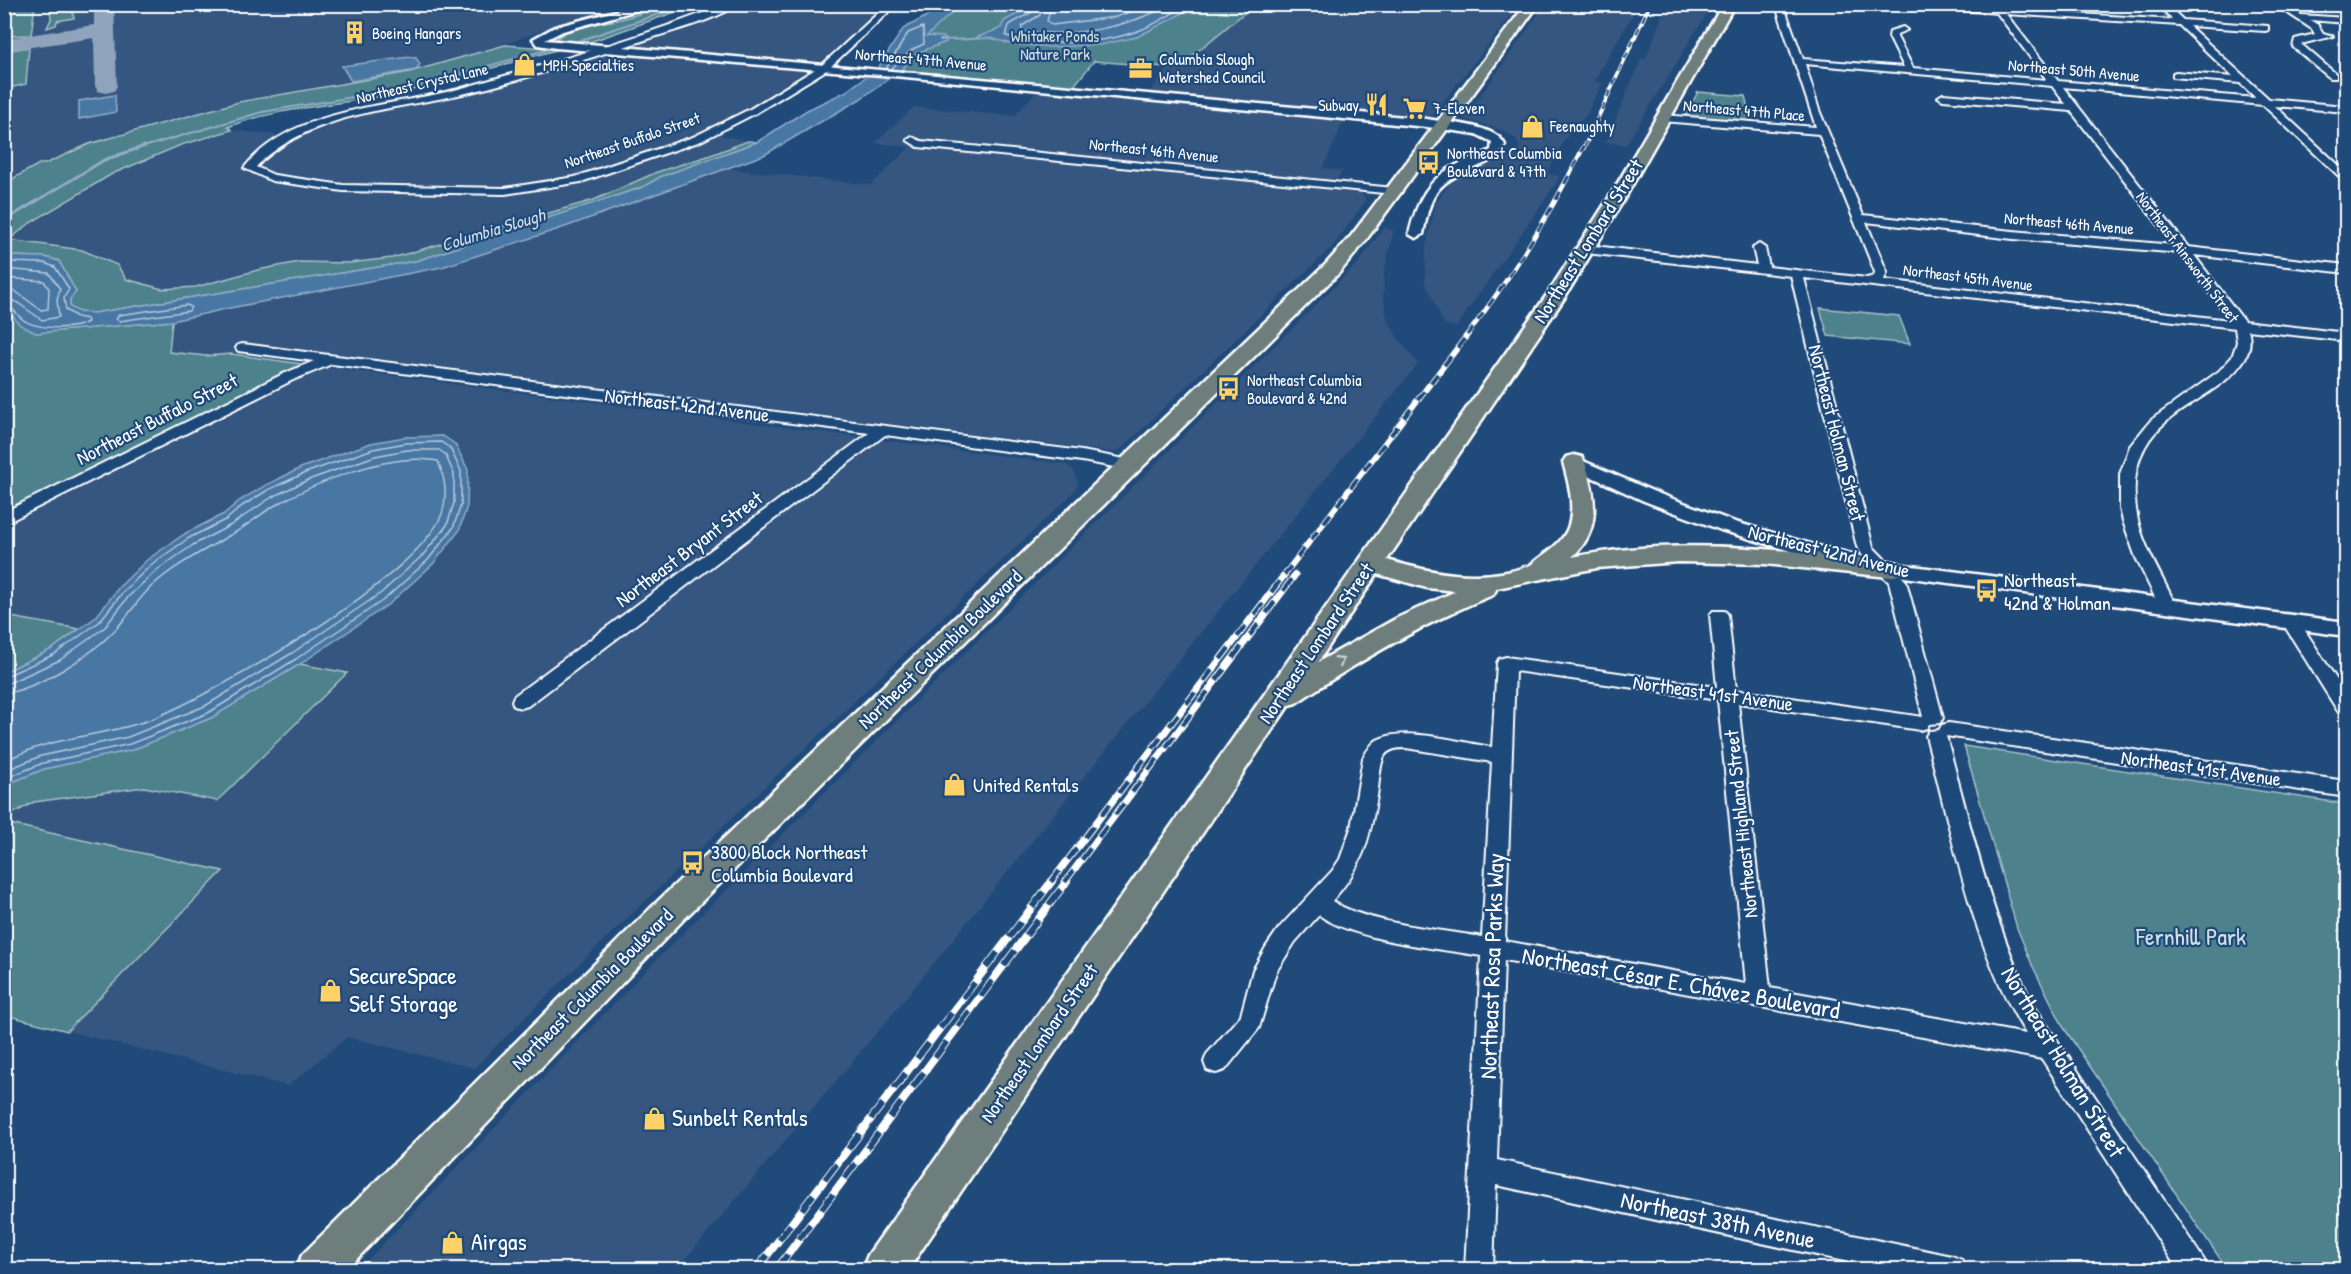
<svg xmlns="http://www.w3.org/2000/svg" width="2351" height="1274" font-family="'Patrick Hand',sans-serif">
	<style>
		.built { fill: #365780 }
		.green { fill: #4e818c; stroke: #a6c0c6; stroke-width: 1.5 }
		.water { fill: #4877a4; stroke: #91adc8; stroke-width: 1.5 }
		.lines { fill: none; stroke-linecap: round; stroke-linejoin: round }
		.shore { stroke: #b6c9db; stroke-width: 1.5 }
		.stream-far1 { stroke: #91adc8; stroke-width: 2 }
		.stream { stroke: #91adc8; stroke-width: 3 }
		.taxiway { fill: #8fa4bc; fill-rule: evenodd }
		.minor-casing { stroke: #fff; stroke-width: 4 }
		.tertiary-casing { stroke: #fff; stroke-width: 5 }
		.primary-casing { stroke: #fff; stroke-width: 5 }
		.minor { fill: #1f4a7a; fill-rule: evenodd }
		.tertiary { fill: #1f4a7a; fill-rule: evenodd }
		.primary { fill: #6d7e7c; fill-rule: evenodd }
		.rail-far4-casing { stroke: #fff; stroke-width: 4 }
		.rail-far3-casing { stroke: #fff; stroke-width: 4.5 }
		.rail-far2-casing { stroke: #fff; stroke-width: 6 }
		.rail-far1-casing { stroke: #fff; stroke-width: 7 }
		.rail-casing { stroke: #fff; stroke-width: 8 }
		.rail-far4 { stroke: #1f4a7a; stroke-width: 2; stroke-dasharray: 7; stroke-linecap: butt }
		.rail-far3 { stroke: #1f4a7a; stroke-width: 3; stroke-dasharray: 9; stroke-linecap: butt }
		.rail-far2 { stroke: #1f4a7a; stroke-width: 4; stroke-dasharray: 11; stroke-linecap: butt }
		.rail-far1 { stroke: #1f4a7a; stroke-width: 4.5; stroke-dasharray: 14; stroke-linecap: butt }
		.rail { stroke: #1f4a7a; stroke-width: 6; stroke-dasharray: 19; stroke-linecap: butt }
		.oneway { stroke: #ccd2d1 }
		.labels { text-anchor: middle; stroke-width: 4.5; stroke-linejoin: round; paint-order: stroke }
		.far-poi-label { font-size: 16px; fill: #fff; stroke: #1f4a7a; text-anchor: start }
		.far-park-label { font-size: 16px; fill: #d3e0e2; stroke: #1f4a7a }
		.far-street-label { font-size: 16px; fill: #fff; stroke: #1f4a7a }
		.far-water-label { font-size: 18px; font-style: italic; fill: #d1dde8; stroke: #1f4a7a }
		.street-label { font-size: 20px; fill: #fff; stroke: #1f4a7a }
		.poi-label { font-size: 20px; fill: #fff; stroke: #1f4a7a; text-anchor: start }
		.near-park-label { font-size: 24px; fill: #d3e0e2; stroke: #1f4a7a }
		.near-street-label { font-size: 24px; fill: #fff; stroke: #1f4a7a }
		.near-poi-label { font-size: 24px; fill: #fff; stroke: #1f4a7a; text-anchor: start }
	</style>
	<rect width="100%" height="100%" fill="#1f4a7a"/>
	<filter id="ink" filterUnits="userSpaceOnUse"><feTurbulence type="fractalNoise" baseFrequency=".0167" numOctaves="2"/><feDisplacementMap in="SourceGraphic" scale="12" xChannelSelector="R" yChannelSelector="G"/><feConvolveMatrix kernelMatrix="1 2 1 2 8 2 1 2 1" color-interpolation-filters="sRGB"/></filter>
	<g filter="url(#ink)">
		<!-- built -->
		<path class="built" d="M1420 4 1515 11 1431 117 1149 93 1169 67H1177L1254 5Z
			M4 5H641L563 22 493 49 410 72 239 102 89 144 45 164H39L5 183Z
			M750 5H888L829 59 775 95 705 132 748 141 708 156 657 172 594 200 392 258 349 263 299 262 258 270 196 287 162 289 125 279 117 265 8 240 30 223 112 174 212 134 232 130 293 137 324 123 334 124 359 115 439 98 693 28Z
			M1545 5H1638L1594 81 1602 83 1587 114 1564 140 1547 174 1559 176 1555 185 1456 327 1444 324 1425 282 1426 246 1436 203 1448 186 1461 174 1511 156 1520 148 1517 140 1502 130 1464 119Z
			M1666 5H1712L1626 145 1606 142 1641 59H1646Z
			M1037 91 1320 117 1319 119 1344 121 1323 168 1342 171 1331 188 1357 192 1363 195 1366 200 1333 246 1120 450 1113 452 313 351 305 357 240 348 232 354 206 356 169 352 172 321 230 308 442 267 565 227 724 168 871 185 910 147 875 143 914 107 1014 116Z
			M1384 228 1394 230 1384 272 1383 295 1387 318 1398 338 1418 364 900 1005 677 1269H359L661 955 1359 262Z
			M302 364 1065 464 1074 471 1078 482 1075 491 596 948 474 1068 347 1037 288 1086 67 1031 222 871 5 823V818L34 802 145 787 217 801 346 673 300 664 389 604 405 437 371 443 303 467 266 485 239 501 224 514 186 533 148 559 119 587 96 617 79 629 5 616V512Z"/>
		<!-- green -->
		<path class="green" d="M56 4 71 5 74 18 57 21 56 25 47 28 51 19 50 6Z
			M7 5H35L31 35 5 36V8Z
			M667 5H695L584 44 554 41C569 24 600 24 621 19 636 15 652 10 667 5Z
			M960 5H1254L1177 68 1094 61 1073 87 901 70 924 47 926 37 934 27Z
			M505 45 560 49C506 63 453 81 399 93 342 105 282 106 228 127L232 130 181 145 112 174 30 223 9 240 82 250 117 265 126 279 162 289 196 287 258 270 299 262 349 263 392 258 594 200 657 172 708 156 748 141 757 142 660 177 643 187 416 261 94 313 79 312 70 308V299L76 292 59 261 45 257 5 256V183L39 164H45L89 144 239 102 410 72Z
			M29 47 26 84 5 89V51Z
			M1698 92 1745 96 1752 124 1683 119Z
			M4 306 9 314 36 333 172 321 169 352 206 356 232 354 302 364 5 512Z
			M1820 308 1899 316 1910 344 1828 336Z
			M5 616 79 629 52 649 5 672Z
			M300 664 347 673 217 801 144 787 34 802 5 818V785L44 769 132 750 211 718Z
			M1964 746 2346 804V1269H2227L2064 1028 2033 967 2017 928Z
			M5 823 223 871 67 1031 5 1015Z"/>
		<!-- water -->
		<path class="water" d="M1036 4H1198V5L1137 37 1100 45 1052 47 1011 44 991 38 973 39 1001 28 1004 21Z
			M938 5H960L927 36 944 37 946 42 917 53 901 70 860 99 764 155 565 227 442 267 230 308 172 321 36 333 20 325 5 306V256L45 257 59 261 76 292 70 299V307L79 312 94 313 416 261 643 187 660 177 757 142 807 110 845 92 878 68 903 29 929 15Z
			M410 57 416 58 420 64 416 70 351 81 342 66Z
			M115 95 116 112 79 119V101Z
			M443 436 455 444 468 470 467 506 459 531 433 564 389 604 300 664 211 718 132 750 44 769 5 785V672L52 649 96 617 119 587 148 559 186 533 224 514 239 501 266 485 303 467 371 443 405 437Z"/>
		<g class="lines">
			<!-- shore -->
			<path class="shore" d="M1035 4 1032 12 1009 25 1006 36C1045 46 1096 45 1135 32 1154 26 1171 14 1188 4
				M1043 4 1040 15 1022 26V31C1074 38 1126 28 1172 4
				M1052 4 1047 21 1052 25 1116 17 1153 4
				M886 69 908 33 923 27 924 44 913 49 891 69
				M4 262 44 263 55 267 69 289 64 298 66 310 77 317 87 319 88 322C74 330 36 330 22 319 16 314 13 307 4 304
				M4 269 49 273 60 289 57 300 59 317 42 320 18 303 4 297
				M4 278 44 281 49 289 48 309 41 310 15 291 4 288
				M187 305 191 307 189 311 119 321 116 319 119 315Z
				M4 677 55 654 99 622 124 591 152 564 189 538 227 519 242 506 268 490 305 473 373 449 406 443 441 442 450 448 461 471V505L453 528 428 560 385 599 296 659 208 713 130 744 43 763 4 779
				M4 685 60 660 105 627 129 596 157 570 193 545 231 525 272 497 308 480 375 456 407 450H439L445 454 454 474V503L447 525 423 555 381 593 292 653 205 706 128 737 41 756 4 771
				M4 694C40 687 88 658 114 631 128 617 137 600 152 586 176 564 204 551 232 534 247 526 259 515 274 506 317 482 388 452 438 461 445 478 448 496 442 514 417 579 218 692 152 719 115 733 75 735 38 747 26 751 15 756 4 761"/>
			<!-- stream-far1 -->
			<path class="stream-far1" d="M940 40 973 39
				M569 44 689 4
				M140 148 262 112 408 88 561 46"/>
			<!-- stream -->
			<path class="stream" d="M4 221 104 160 145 146"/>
			<!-- taxiway -->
			<path class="taxiway" d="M94 4H114L117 86 114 91 106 93 98 91 95 86 94 38 4 51V39L94 25Z"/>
			<defs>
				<path id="minor" d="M726 4H739C714 21 674 30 645 40 584 60 521 81 458 95 389 110 308 114 256 167L274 175 343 185 505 188 575 177 693 137 750 109 822 65 888 4H897L828 69 756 113 701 141 581 182 505 194 343 191 272 181 244 168C293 106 391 108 462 88 551 63 640 38 726 4Z
					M1778 4H1786V12L1803 59 1904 67 1889 37 1890 31 1903 27 1907 30 1897 34V37L1913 68 2047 80 1997 13 1886 4 1993 8 1990 4H1999L2002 9 2173 20 2157 4H2166L2183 20 2268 26V30L2265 31 2189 26 2269 99 2346 106V112L2275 106 2346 172V180L2342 179 2263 105 2063 87 2188 247 2346 265V273L2194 255 2244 321 2346 333V341L2248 330C2251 340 2250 351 2244 360 2222 395 2167 407 2145 447 2135 465 2133 488 2136 509 2140 543 2162 575 2176 606L2173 610H2161L2136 558 2123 521 2120 509V474L2130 446 2151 420 2219 371 2232 357 2237 342 2235 328 1804 278 1873 547 1906 581 1943 718 1940 723 1929 724 1927 728 1920 730 1738 703 1770 988 2026 1034C1971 945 1953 836 1926 736L1929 731 1939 730 1942 725 1949 723 2346 781V797L1946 736C1971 826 1991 920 2033 1004L2204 1260 2208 1270H2178L2042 1059 1504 960 1497 1160 1952 1256 1962 1260 1966 1270H1885L1496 1185 1493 1270H1465L1481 956C1437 948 1355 941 1319 915L1295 942 1276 972 1259 1028 1225 1070 1216 1073 1207 1070 1204 1062 1207 1054 1241 1015 1253 970 1266 947 1279 928 1332 871 1340 859 1351 828 1363 758C1367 751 1371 744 1377 740 1403 725 1463 743 1492 747L1497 663 1499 659 1506 657 1717 687 1710 615 1713 611H1725L1728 615 1736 690 1923 717 1889 582 1865 559 1857 547 1791 276 1586 253 1580 249 1586 245 1757 265 1753 248 1759 244 1765 248 1769 267 1867 278 1874 276 1875 272 1819 134 1662 121 1657 118 1662 115 1816 127 1778 12ZM2006 14 2179 25 2233 77 2176 72 2173 73V77L2240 83 2256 98 2058 81ZM1805 64 2052 86 2066 104 1943 94 1938 97 1943 100 2071 111 2174 245 2013 231 1863 215 1819 110ZM1866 222 2013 239 2180 253 2230 320 1884 280 1887 272ZM1515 671 1718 700 1746 984 1505 941ZM1406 748 1492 762 1482 937C1442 930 1364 923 1332 901 1363 866 1369 842 1377 796 1379 785 1379 770 1383 759 1386 749 1397 748 1406 748Z
					M2274 4H2285L2301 15 2346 18V23L2310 20 2318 25 2323 33 2333 36 2301 44 2336 74V78H2330L2293 47 2295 39 2315 34 2312 29Z
					M912 137 921 141 1394 188 1400 191 1394 194 918 147 907 140Z
					M243 344 1082 451 1130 460 1138 465 1130 470 1082 461 885 435 528 706 521 708 514 706 512 701 514 696 869 433 332 364 293 380 4 524V512L283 374 314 361 238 351 236 348 238 345Z
					M2291 616 2297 618 2346 694V715L2339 713 2282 622 2285 618Z"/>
				<path id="tertiary" d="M642 4H659L563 31 545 40 1427 119C1447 123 1496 124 1505 145 1495 169 1452 168 1436 193 1428 205 1426 220 1423 234L1416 238 1409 234C1417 201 1428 178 1460 163 1470 158 1481 156 1491 150L1492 142 1476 134 1427 127 905 77 556 48 538 45 533 39 555 27Z
					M1574 457 1657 493 1735 522 1814 545 1889 563 2346 622V636L1889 575 1801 554 1721 530 1644 501 1568 466 1565 462 1568 458Z"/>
				<path id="primary" d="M1526 4H1539L1363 244 1340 272 683 920 346 1270H296L302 1255 659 900 1326 264 1351 236Z
					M1723 4H1735L1626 196 1565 297 1387 560C1431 573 1482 583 1528 566 1532 565 1537 559 1542 556 1555 547 1567 537 1570 521 1574 501 1568 481 1563 462L1566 457 1574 455 1582 457 1585 462C1596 497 1602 530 1572 557 1677 536 1784 550 1889 561L1898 563 1902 569 1898 575 1889 577 1765 564 1679 562 1597 568 1497 588 1493 595C1423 623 1359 661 1296 703L1289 705 908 1270H862L868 1255 1546 296 1610 196ZM1377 574 1427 588 1456 591 1397 618 1318 662Z"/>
			</defs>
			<!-- minor casing -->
			<use href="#minor" class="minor-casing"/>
			<!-- tertiary casing -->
			<use href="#tertiary" class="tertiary-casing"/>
			<!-- primary casing -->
			<use href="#primary" class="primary-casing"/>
			<!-- minor -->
			<use href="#minor" class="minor"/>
			<!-- tertiary -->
			<use href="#tertiary" class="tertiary"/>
			<!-- primary -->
			<use href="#primary" class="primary"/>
			<defs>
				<path id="rail-far4" d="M1584 148 1650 4"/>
				<path id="rail-far3" d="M1467 335C1512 276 1551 213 1584 146"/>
				<path id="rail-far2" d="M1284 575 1468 334"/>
				<path id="rail-far1" d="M1051 882 1285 574
					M1065 882 1295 575"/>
				<path id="rail" d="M756 1270 1052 881
					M776 1270 1067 881"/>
			</defs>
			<!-- rail-far4 casing -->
			<use href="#rail-far4" class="rail-far4-casing"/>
			<!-- rail-far3 casing -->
			<use href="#rail-far3" class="rail-far3-casing"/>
			<!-- rail-far2 casing -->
			<use href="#rail-far2" class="rail-far2-casing"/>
			<!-- rail-far1 casing -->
			<use href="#rail-far1" class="rail-far1-casing"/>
			<!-- rail casing -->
			<use href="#rail" class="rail-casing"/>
			<!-- rail-far4 -->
			<use href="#rail-far4" class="rail-far4"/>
			<!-- rail-far3 -->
			<use href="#rail-far3" class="rail-far3"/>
			<!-- rail-far2 -->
			<use href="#rail-far2" class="rail-far2"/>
			<!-- rail-far1 -->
			<use href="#rail-far1" class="rail-far1"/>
			<!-- rail -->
			<use href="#rail" class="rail"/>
		</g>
		<!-- one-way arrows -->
		<defs><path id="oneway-chevron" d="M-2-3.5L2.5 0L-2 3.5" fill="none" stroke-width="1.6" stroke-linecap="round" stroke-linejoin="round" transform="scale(1.5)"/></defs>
		<use class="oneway" href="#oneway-chevron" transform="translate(1340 661) rotate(-32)"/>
	</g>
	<!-- icons -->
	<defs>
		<symbol id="building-bare" viewBox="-9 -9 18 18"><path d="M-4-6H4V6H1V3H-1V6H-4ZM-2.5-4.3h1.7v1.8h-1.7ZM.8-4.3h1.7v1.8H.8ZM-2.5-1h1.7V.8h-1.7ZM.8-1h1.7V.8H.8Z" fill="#ffd166" stroke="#1f4a7a" stroke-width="2.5" paint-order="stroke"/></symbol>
		<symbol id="shop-bare" viewBox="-9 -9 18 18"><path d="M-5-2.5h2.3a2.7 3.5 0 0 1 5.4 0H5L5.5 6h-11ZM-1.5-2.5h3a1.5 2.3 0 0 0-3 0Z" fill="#ffd166" stroke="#1f4a7a" stroke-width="2.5" paint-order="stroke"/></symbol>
		<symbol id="office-bare" viewBox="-9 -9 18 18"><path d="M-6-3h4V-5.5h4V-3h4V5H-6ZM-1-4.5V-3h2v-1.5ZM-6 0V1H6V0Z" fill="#ffd166" stroke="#1f4a7a" stroke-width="2.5" paint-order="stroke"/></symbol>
		<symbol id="restaurant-bare" viewBox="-9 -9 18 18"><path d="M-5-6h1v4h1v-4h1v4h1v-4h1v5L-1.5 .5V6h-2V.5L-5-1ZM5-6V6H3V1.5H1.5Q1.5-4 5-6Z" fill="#ffd166" stroke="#1f4a7a" stroke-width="2.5" paint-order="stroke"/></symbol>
		<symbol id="supermarket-bare" viewBox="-9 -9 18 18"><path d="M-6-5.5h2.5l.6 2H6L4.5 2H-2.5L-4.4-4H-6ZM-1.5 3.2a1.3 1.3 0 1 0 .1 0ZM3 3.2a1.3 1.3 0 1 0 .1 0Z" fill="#ffd166" stroke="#1f4a7a" stroke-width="2.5" paint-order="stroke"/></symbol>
		<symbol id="bus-bare" viewBox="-9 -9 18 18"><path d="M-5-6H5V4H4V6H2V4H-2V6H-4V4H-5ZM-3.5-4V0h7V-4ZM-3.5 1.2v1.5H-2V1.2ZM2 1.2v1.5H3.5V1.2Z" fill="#ffd166" stroke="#1f4a7a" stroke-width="2.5" paint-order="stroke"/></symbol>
	</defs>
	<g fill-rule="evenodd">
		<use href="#building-bare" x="338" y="16" width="33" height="33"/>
		<use href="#shop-bare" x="508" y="48" width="33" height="33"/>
		<use href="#office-bare" x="1124" y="52" width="33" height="33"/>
		<use href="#restaurant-bare" x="1360" y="88" width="33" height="33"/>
		<use href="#supermarket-bare" x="1398" y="92" width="33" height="33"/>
		<use href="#shop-bare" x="1516" y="110" width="33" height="33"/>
		<use href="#bus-bare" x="1412" y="146" width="33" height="33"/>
		<use href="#bus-bare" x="1212" y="372" width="33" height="33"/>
		<use href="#bus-bare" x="1970" y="574" width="33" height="33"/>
		<use href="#shop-bare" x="938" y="768" width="33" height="33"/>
		<use href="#bus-bare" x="676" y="846" width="33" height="33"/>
		<use href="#shop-bare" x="314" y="974" width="33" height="33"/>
		<use href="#shop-bare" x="638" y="1102" width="33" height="33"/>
		<use href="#shop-bare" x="436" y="1226" width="33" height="33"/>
	</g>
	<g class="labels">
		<!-- far-poi labels -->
		<g class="far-poi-label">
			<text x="372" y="39">Boeing Hangars</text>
			<text x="1159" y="65">Columbia Slough<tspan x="1159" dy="18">Watershed Council</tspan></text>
			<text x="543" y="71">MPH Specialties</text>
			<text x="1359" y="111" text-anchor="end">Subway</text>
			<text x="1433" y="114">7-Eleven</text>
			<text x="1550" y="132">Feenaughty</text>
			<text x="1447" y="159">Northeast Columbia<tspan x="1447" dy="18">Boulevard &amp; 47th</tspan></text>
			<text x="1247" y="386">Northeast Columbia<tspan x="1247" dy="18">Boulevard &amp; 42nd</tspan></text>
		</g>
		<!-- far-park labels -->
		<g class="far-park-label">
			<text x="1055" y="42">Whitaker Ponds<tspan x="1055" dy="18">Nature Park</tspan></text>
		</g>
		<!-- far-street labels -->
		<g class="far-street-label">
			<text transform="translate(921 59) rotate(5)" y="6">Northeast 47th Avenue</text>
			<text transform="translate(2074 70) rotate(5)" y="6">Northeast 50th Avenue</text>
			<text transform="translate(422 83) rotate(-13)" y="6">Northeast Crystal Lane</text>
			<text transform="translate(1744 110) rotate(5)" y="6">Northeast 47th Place</text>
			<text transform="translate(632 140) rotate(-19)" y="6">Northeast Buffalo Street</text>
			<text transform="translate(1154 150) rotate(6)" y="6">Northeast 46th Avenue</text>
			<text transform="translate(2069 223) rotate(5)" y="6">Northeast 46th Avenue</text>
			<text transform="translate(2188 257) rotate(53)" y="6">Northeast Ainsworth Street</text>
			<text transform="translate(1968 277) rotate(7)" y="6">Northeast 45th Avenue</text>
		</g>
		<!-- far-water labels -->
		<g class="far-water-label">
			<text transform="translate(493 230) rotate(-17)" y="6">Columbia Slough</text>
		</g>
		<!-- street labels -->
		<g class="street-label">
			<text transform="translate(1588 241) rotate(-58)" y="7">Northeast Lombard Street</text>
			<text transform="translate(687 405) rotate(7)" y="7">Northeast 42nd Avenue</text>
			<text transform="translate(157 419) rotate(-27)" y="7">Northeast Buffalo Street</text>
			<text transform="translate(1837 433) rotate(76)" y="7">Northeast Holman Street</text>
			<text transform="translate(689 549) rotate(-37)" y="7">Northeast Bryant Street</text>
			<text transform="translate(1829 551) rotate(14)" y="7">Northeast 42nd Avenue</text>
			<text transform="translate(1316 643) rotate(-56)" y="7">Northeast Lombard Street</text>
			<text transform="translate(940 649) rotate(-44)" y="7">Northeast Columbia Boulevard</text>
			<text transform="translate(1713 693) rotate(8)" y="7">Northeast 41st Avenue</text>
			<text transform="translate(2201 768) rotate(8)" y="7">Northeast 41st Avenue</text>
			<text transform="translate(1741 824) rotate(-96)" y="7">Northeast Highland Street</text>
			<text transform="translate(592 989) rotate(-45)" y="7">Northeast Columbia Boulevard</text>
			<text transform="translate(1039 1043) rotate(-55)" y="7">Northeast Lombard Street</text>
		</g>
		<!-- poi labels -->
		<g class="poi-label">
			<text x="2004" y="587">Northeast<tspan x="2004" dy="23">42nd &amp; Holman</tspan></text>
			<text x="973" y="792">United Rentals</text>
			<text x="711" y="859">3800 Block Northeast<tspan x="711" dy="23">Columbia Boulevard</tspan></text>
		</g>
		<!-- near-park labels -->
		<g class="near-park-label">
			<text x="2191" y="945">Fernhill Park</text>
		</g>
		<!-- near-street labels -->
		<g class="near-street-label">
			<text transform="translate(1492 966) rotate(-88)" y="8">Northeast Rosa Parks Way</text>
			<text transform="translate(1681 983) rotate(10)" y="8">Northeast César E. Chávez Boulevard</text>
			<text transform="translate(2063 1062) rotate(59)" y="8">Northeast Holman Street</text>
			<text transform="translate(1718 1220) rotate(12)" y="8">Northeast 38th Avenue</text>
		</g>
		<!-- near-poi labels -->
		<g class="near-poi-label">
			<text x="349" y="984">SecureSpace<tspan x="349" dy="28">Self Storage</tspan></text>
			<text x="672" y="1126">Sunbelt Rentals</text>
			<text x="471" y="1250">Airgas</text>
		</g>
	</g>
	<!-- margin -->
	<rect width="2351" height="1274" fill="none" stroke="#1f4a7a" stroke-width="24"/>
	<rect x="12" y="12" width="2327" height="1250" fill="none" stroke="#fff" stroke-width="2" filter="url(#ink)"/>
</svg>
